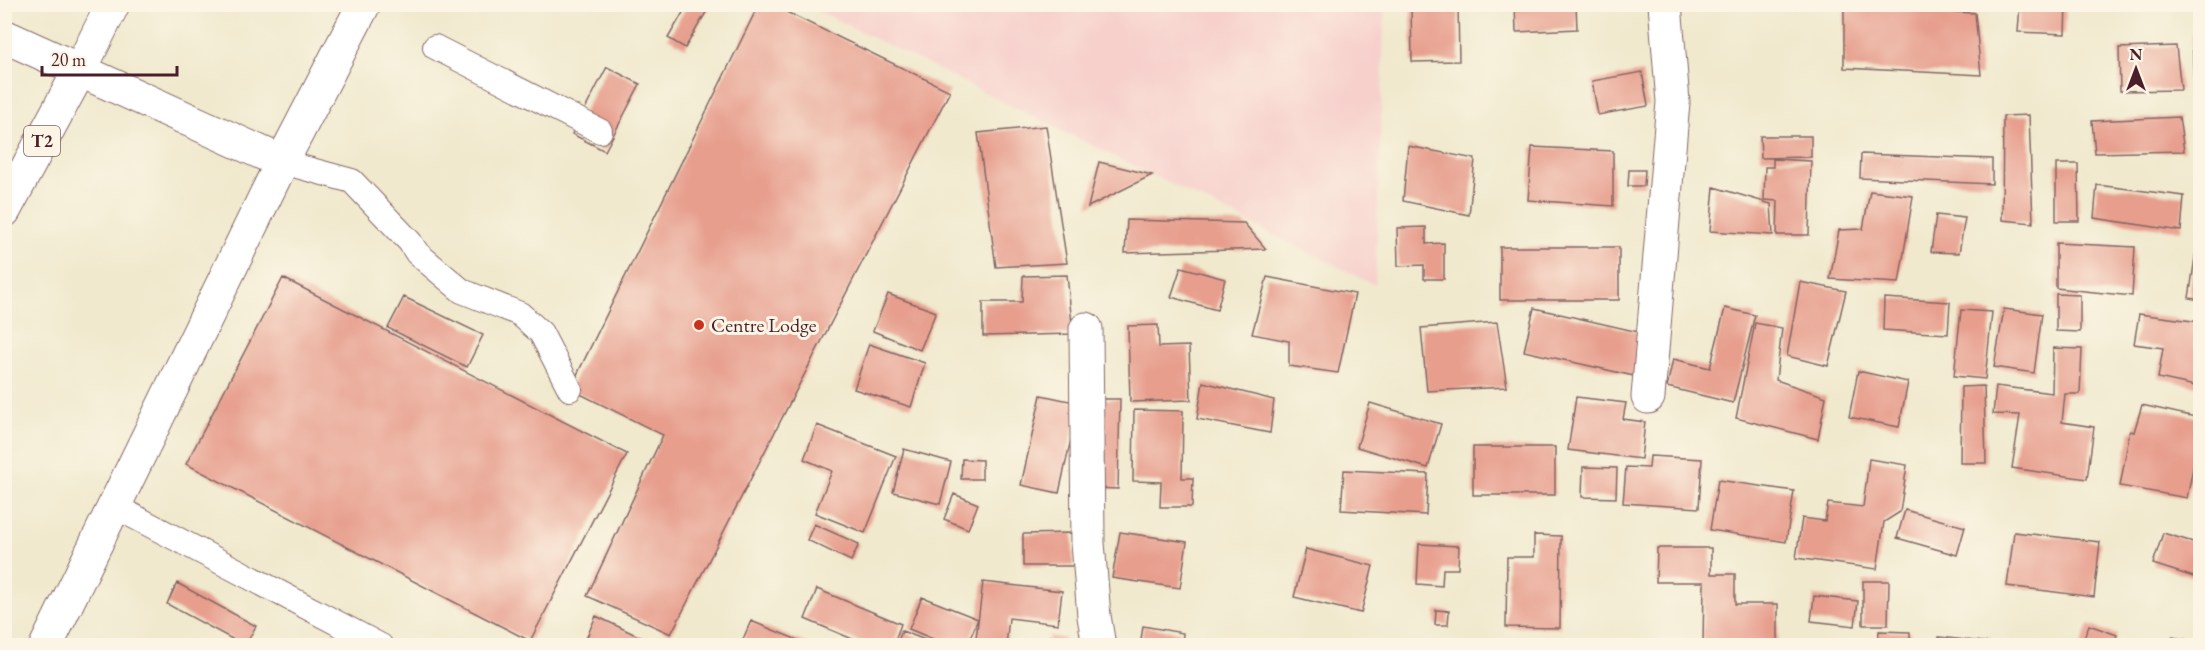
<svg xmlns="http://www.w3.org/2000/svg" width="2205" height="650" font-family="'EB Garamond',serif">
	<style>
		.built { fill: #f7d0cc }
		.building { fill: #e79e8d }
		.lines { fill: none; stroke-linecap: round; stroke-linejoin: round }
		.lane-casing { stroke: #846664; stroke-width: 26 }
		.street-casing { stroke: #846664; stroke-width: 35 }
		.secondary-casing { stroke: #846664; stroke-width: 35 }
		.primary-casing { stroke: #846664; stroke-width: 35 }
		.lane { stroke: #fff; stroke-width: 24 }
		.street { stroke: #fff; stroke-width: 33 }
		.secondary { stroke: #fff; stroke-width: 33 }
		.primary { stroke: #fff; stroke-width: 33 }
		.poi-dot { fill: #c8321e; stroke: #fcf5e5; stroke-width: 2 }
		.labels { text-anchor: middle; stroke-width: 6; stroke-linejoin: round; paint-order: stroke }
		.shield { fill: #fcf5e5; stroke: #7f5f63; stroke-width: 1.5 }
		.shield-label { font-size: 18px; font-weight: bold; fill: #4a1f2b }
		.poi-label { font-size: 20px; fill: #4a1f2b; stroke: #fcf5e5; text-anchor: start }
	</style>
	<rect width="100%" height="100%" fill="#fcf5e5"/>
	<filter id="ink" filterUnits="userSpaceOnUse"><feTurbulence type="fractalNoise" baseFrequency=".0167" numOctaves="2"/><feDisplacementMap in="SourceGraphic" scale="12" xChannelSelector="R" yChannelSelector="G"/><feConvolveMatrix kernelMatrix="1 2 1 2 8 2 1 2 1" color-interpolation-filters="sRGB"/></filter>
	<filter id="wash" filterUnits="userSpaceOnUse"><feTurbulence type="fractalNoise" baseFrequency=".008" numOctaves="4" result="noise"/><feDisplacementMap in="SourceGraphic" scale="24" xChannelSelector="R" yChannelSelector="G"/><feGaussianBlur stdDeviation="1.35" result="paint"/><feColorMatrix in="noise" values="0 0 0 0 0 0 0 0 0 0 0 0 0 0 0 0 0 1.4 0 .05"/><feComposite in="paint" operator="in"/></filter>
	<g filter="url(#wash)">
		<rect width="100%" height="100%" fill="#f0e9ce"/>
		<!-- built -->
		<path class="built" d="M806 5H1385L1375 285 1152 175Z"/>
		<g id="blocks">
			<!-- building -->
			<path class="building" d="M688 4H711L685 48 668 38Z
				M759 4H770L950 91 671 634 587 596 663 435 570 389Z
				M1411 4H1458L1459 61 1412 62Z
				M1515 4H1576L1577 29 1516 32Z
				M2020 4H2066L2065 34 2018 32Z
				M1844 6 1975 13 1981 75 1844 68Z
				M2192 33H2200V164H2197Z
				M2176 46 2181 90 2120 91 2119 48Z
				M607 67 640 84 605 151 572 134Z
				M1642 72 1648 106 1598 115 1592 81Z
				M2029 115 2033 223 2002 220 2003 116Z
				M2179 117 2184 151 2095 153 2092 121Z
				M1046 126 1067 263 996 267 978 133Z
				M1760 136H1811V157L1761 158Z
				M1408 146 1475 159 1469 215 1403 201Z
				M1532 147 1613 151V206L1528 200Z
				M1861 154 1992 159V184L1860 178Z
				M1773 159 1811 161 1809 235H1777L1778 201 1764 200 1765 167H1773Z
				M1099 162 1152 175 1088 207Z
				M2056 164H2078L2079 221H2056Z
				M1629 170H1645L1644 186H1628Z
				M2097 185 2184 196 2181 231 2094 218Z
				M1714 187 1771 204 1773 235 1710 231Z
				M1870 191 1913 196 1899 283 1830 279 1839 230 1863 229Z
				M1936 215 1965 218 1959 253 1931 252Z
				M1127 220 1244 223 1266 249 1125 253Z
				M1426 227V244L1444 243V279H1424V265L1398 266 1397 228Z
				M2199 231H2200V300L2189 298Z
				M2056 243 2135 247 2132 296 2056 288Z
				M1500 247H1619V300H1500Z
				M1181 267 1225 279 1217 310 1171 297Z
				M1067 275 1073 334 983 336V302H1022L1023 276Z
				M1267 277 1355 294 1338 373 1289 366V341L1252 334Z
				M283 278 627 454 530 641 186 464Z
				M1800 282 1846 291 1828 366 1787 356Z
				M888 294 936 312 920 350 873 331Z
				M2056 294 2080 295V332L2056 331Z
				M404 297 483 335 467 367 388 328Z
				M1884 298 1950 302 1948 334 1883 330Z
				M1534 308 1643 333 1634 376 1524 351Z
				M1725 308 1755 315 1733 403 1667 387 1673 359 1710 368Z
				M2004 309 2042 314 2034 373 1994 367Z
				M1961 310 1992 312 1985 379 1954 376Z
				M2139 314 2200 322V387L2158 378 2163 348 2134 344Z
				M1497 322 1507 387 1427 391 1421 328Z
				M1755 323 1782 328 1776 380 1826 397 1818 439 1736 418Z
				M1158 325 1159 347 1189 346 1191 400 1130 402 1128 326Z
				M869 344 925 363 911 407 854 389Z
				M2053 348 2082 349 2080 394H2065L2062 422 2094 427 2087 479 2012 468 2020 415 1993 414 1996 386 2052 393Z
				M1858 371 1908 382 1899 427 1849 417Z
				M1203 382 1274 400 1270 433 1197 419Z
				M1984 386 1986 463H1960L1961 387Z
				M1041 395 1079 403 1059 493 1021 485Z
				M1576 397 1626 403 1623 419 1645 422 1641 459 1568 450Z
				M1094 399H1120L1118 489 1092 488Z
				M1370 403 1441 424 1428 468 1357 447Z
				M2142 405 2200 418V449L2197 448 2187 498 2120 486 2130 431 2134 432Z
				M1134 410 1183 411 1182 478H1193L1192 507H1160L1161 482 1133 481Z
				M817 425 896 456 865 533 815 513 832 471 804 459Z
				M1473 447H1555V495H1473Z
				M904 449 951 462 940 504 893 492Z
				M1650 456 1702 459 1699 508 1623 503 1626 467 1649 468Z
				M962 459 982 460V479H961Z
				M1869 459 1907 465 1900 512 1884 522 1877 569 1796 558 1802 518 1825 521 1828 503 1863 507Z
				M1583 467 1617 468 1616 498 1582 497Z
				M1344 470 1428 474 1426 515 1341 510Z
				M1718 480 1794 491 1786 542 1710 530Z
				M954 494 978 504 968 529 944 519Z
				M1905 510 1965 527 1957 555 1897 538Z
				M814 524 859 544 851 561 807 540Z
				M1120 532 1187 542 1180 588 1112 578Z
				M2014 532 2100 542 2094 597 2007 586Z
				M1073 533V566H1023V534Z
				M2163 533 2200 544V579L2153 564Z
				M1534 535 1561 536 1560 628 1506 627 1507 557H1534Z
				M1419 544 1459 546 1458 569H1443L1442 586 1417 584Z
				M1657 548H1711V574H1735V604H1778V646H1703L1704 582H1656Z
				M1306 549 1373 566 1361 613 1294 597Z
				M1863 581H1889L1888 625H1863Z
				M983 582 1062 591 1058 624 1009 618 1006 646H975Z
				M177 583 256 626 245 646 167 604Z
				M817 589 901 624 893 646H869L805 619Z
				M1814 596 1858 601 1855 626 1811 621Z
				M922 597 978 619 967 646H950L909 629Z
				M1436 610 1449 611 1448 625H1435Z
				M596 616 659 646H583Z
				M751 621 810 645V646H740Z
				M2089 625 2117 635 2113 646H2081Z
				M1143 626 1183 633 1182 646H1140Z
				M902 631 938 645V646H896Z
				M1879 631 1910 632V646H1878Z
				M1049 636 1065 639 1063 646H1047Z
				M1939 637 2001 644V646H1937Z
				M2172 637 2200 642V646H2170Z"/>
		</g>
	</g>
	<g filter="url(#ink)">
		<use href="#blocks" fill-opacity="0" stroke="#846664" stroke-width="1.5"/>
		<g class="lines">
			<defs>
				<path id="lane" d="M435 47 600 131
					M282 162 352 181 410 242 417 253 462 291 520 314 541 333 570 389
					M114 506 381 646"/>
				<path id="street" d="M1086 329 1088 543 1094 616 1099 646
					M1648 397 1673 102 1665 4
					M46 646 282 162"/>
				<path id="secondary" d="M4 36 282 162 364 4"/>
				<path id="primary" d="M4 211 80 70 113 4"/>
			</defs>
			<!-- lane casing -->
			<use href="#lane" class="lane-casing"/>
			<!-- street casing -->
			<use href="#street" class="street-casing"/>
			<!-- secondary casing -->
			<use href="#secondary" class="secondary-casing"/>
			<!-- primary casing -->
			<use href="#primary" class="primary-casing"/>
			<!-- lane -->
			<use href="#lane" class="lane"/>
			<!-- street -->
			<use href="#street" class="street"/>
			<!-- secondary -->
			<use href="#secondary" class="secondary"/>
			<!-- primary -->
			<use href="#primary" class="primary"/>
		</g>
	</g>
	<!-- markers -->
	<circle class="poi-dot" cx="699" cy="325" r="6"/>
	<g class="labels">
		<!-- shield labels -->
		<rect class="shield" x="24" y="126" width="36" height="30" rx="4.5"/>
		<g class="shield-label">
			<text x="42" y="147">T2</text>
		</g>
		<!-- poi labels -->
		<g class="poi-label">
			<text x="711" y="332">Centre Lodge</text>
		</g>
	</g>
	<!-- margin -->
	<rect width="2205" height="650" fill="none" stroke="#fcf5e5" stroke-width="24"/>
	<!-- north arrow -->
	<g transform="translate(2136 69)" stroke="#fcf5e5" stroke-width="4.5" paint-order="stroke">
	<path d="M0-4.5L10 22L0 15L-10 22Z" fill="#4a1f2b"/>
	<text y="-9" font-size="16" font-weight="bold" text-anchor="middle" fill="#4a1f2b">N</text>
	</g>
	<!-- scale -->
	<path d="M42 66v9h135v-9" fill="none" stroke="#4a1f2b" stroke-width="3"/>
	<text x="51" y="66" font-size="18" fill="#4a1f2b" stroke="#fcf5e5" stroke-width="4.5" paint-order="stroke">20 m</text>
</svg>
